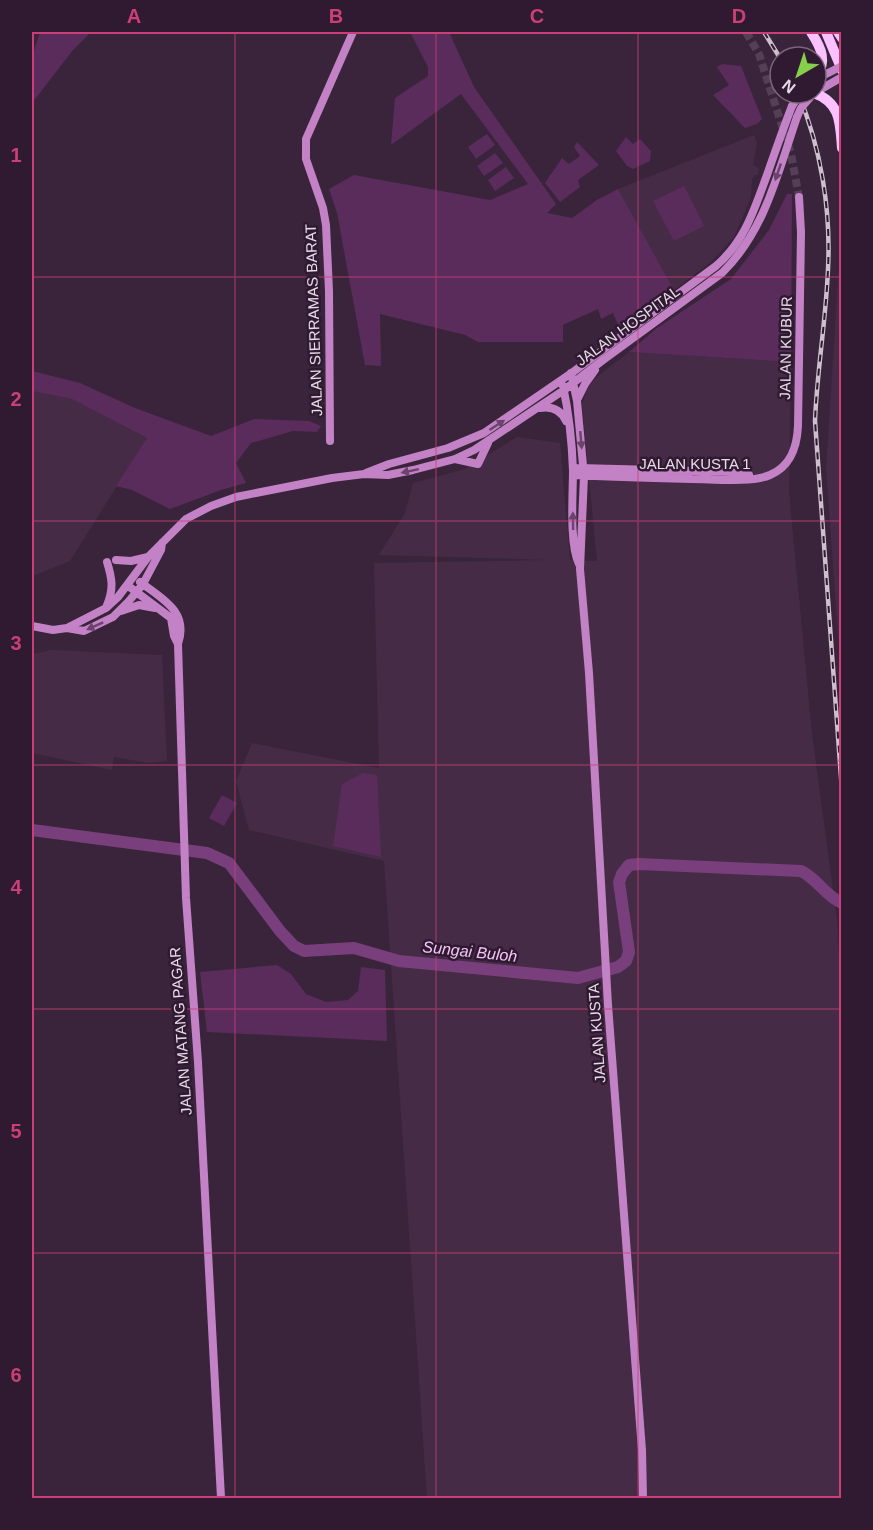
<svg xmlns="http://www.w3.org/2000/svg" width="873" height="1530" font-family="Helvetica,sans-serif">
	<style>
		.built { fill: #462b47 }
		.green { fill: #592c5c }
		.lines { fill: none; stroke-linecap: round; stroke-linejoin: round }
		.river { stroke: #783f7c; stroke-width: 12 }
		.secondary-tunnel { stroke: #543f55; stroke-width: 8; stroke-dasharray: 8 4; stroke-linecap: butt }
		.secondary { stroke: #c282c5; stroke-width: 8 }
		.highway { stroke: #fbc0fe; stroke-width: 10 }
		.rail-casing { stroke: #cebfce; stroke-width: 4.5 }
		.rail { stroke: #2f1a31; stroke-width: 2; stroke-dasharray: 7; stroke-linecap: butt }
		.secondary-bridge { stroke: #c282c5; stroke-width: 8 }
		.oneway { fill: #6a446c }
		.grid { fill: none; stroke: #ca3f77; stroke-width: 1.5; stroke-opacity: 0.55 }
		.labels { text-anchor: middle; stroke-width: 5; stroke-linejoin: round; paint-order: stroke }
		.street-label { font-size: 15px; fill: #e8dae8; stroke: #2f1a31 }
		.water-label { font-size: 16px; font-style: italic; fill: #f5c4f7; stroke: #2f1a31 }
		.neatline { fill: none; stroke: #ca3f77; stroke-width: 2 }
		.grid-label { font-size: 20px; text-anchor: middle; font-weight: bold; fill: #ca3f77 }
	</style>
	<rect width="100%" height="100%" fill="#3a243b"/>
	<!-- built -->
	<path class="built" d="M754 135 757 143 753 165 759 168 758 175H755L752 179 751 197 734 237 711 262 674 290 618 189Z
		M840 251 842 255 841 674 826 469Z
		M629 352 791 362 789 493 812 734 837 920 841 987V1498H427L384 861 249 830 236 781 252 743 379 768 374 563 549 560 379 555 405 513 413 483 465 469 517 437 560 443 570 560 597 561 582 404 588 388 594 379Z
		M32 391 72 399 147 438 70 561 32 576Z
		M52 650 162 655 167 761 149 763 114 757 112 770 32 753V654Z"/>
	<!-- green -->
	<path class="green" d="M40 32H91L73 50 32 103V57Z
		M410 32H449L474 87 556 204 547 213 572 218 597 200 618 189 674 290 619 327 613 313 601 319 598 309 563 325V342H478L465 335 380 314 381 366 365 365 337 213 329 189 354 175 490 200 528 184 461 94 391 145 395 98 428 76V67Z
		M722 64 741 66 762 119 757 124 745 128 713 95 729 85 717 67Z
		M487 134 495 145 476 159 468 147Z
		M626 137 633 144 640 139 651 151 650 161 633 169 627 166 616 151Z
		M577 142 599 165 578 180 580 187 560 202 545 183 562 158 569 164 580 156 574 147Z
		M495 153 503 163 484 176 477 166Z
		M506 167 514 178 495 191 488 180Z
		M684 186 704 226 674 241 653 201Z
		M787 194H792L791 362 629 352 657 328 731 279 769 230Z
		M32 371 80 383 135 408 211 436 254 419 309 421 321 426 317 432 293 431 251 443 236 463 246 483 221 490 170 509 132 490 116 486 147 438 72 399 32 391Z
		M363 773 377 775 381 857 333 846 342 784Z
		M222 795 237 803 224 826 209 818Z
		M277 965 291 974 306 994 326 1002 348 1000 358 991 361 967 385 970 387 1041 207 1032 200 972Z"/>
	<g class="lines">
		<!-- river -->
		<path class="river" d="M32 830 207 853 229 863 280 931 294 946 304 951 354 948 399 961 578 978 618 967 626 961 629 952 619 882 622 874 629 865 639 864 801 871C818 879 825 896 842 903"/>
		<!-- secondary-tunnel -->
		<path class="secondary-tunnel" d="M746 32 759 54 791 154 799 197"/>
		<!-- secondary -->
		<path class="secondary" d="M816 92 842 77
			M571 373 577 401 584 476 580 569 589 673 608 1005 642 1450 643 1498
			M563 386C569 414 572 442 573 470 573 495 569 543 579 564
			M577 400 585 384 595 370
			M540 408C552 406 561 410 566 421
			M330 441 329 291 326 225 323 208 306 159V139L353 32
			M455 459 478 464 488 443
			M579 468 732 472 749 475
			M366 473 389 464 448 448 484 433 573 372 716 266C745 241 754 210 767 175 775 152 783 129 792 106
			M573 475C612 477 652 478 692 479 713 479 752 483 770 475 791 466 797 447 798 426L801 232 799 197
			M116 560 131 561 148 557
			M107 562C112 578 114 589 107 605
			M140 582C163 599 189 612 178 644
			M127 585 171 618 174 636 178 644 186 898 198 1062 221 1498
			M121 611 139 605 155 608
			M32 626 53 630 67 628 84 631 113 617 129 601 143 584 161 550 162 543
			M67 628 106 608 118 597 148 557 186 519 211 506 236 497 332 478 364 474 388 475 413 470 455 459 474 450 564 390 603 360 722 273C765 231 778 172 797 117"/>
		<!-- highway -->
		<path class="highway" d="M811 32C822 49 827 60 816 79
			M826 32 842 70
			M838 32 842 38
			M814 93C841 103 840 123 842 148"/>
		<defs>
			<path id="rail" d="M764 32 780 58
				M798 93C821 148 831 210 828 269 826 320 817 370 815 421L842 791"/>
		</defs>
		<!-- rail casing -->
		<use href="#rail" class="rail-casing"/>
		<!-- rail -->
		<use href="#rail" class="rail"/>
		<!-- secondary-bridge -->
		<path class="secondary-bridge" d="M816 79 842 66
			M792 106 801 93
			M797 117 801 108 814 93"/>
	</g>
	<!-- one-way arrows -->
	<defs><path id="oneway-solid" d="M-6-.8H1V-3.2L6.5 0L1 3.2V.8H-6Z" transform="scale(1.5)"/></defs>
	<g class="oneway">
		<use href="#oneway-solid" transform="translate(778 172) rotate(109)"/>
		<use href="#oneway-solid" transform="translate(497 425) rotate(-33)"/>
		<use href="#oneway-solid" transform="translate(581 440) rotate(85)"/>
		<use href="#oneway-solid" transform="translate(410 471) rotate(168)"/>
		<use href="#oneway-solid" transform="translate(573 521) rotate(-91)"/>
		<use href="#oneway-solid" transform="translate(95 626) rotate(156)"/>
	</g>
	<!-- grid -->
	<path class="grid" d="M235 32V1498M436 32V1498M638 32V1498M32 277H842M32 521H842M32 765H842M32 1009H842M32 1253H842"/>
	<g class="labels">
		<!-- street labels -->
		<g class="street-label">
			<text transform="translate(314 320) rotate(-92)" y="5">JALAN SIERRAMAS BARAT</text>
			<text transform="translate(628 326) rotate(-36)" y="5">JALAN HOSPITAL</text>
			<text transform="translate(786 348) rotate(-89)" y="5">JALAN KUBUR</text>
			<text x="695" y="469">JALAN KUSTA 1</text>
			<text transform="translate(181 1031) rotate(-94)" y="5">JALAN MATANG PAGAR</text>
			<text transform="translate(597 1033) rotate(-94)" y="5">JALAN KUSTA</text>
		</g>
		<!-- water labels -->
		<g class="water-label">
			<text transform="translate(470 951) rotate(6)" y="6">Sungai Buloh</text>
		</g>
	</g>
	<!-- border -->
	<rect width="873" height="1530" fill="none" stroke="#2f1a31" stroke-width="66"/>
	<!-- north arrow -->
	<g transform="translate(798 75) rotate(219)"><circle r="28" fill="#2f1a31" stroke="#79677a" stroke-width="1.5"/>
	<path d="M0-4.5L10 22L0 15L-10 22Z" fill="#86cf4b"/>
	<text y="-9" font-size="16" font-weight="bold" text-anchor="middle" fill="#e8dae8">N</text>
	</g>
	<rect x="33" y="33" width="807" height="1464" class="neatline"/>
	<g class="grid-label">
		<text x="134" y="23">A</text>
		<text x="336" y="23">B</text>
		<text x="537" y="23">C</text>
		<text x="739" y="23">D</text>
		<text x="16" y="162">1</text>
		<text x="16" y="406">2</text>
		<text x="16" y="650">3</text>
		<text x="16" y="894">4</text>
		<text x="16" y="1138">5</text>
		<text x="16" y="1382">6</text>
	</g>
</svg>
